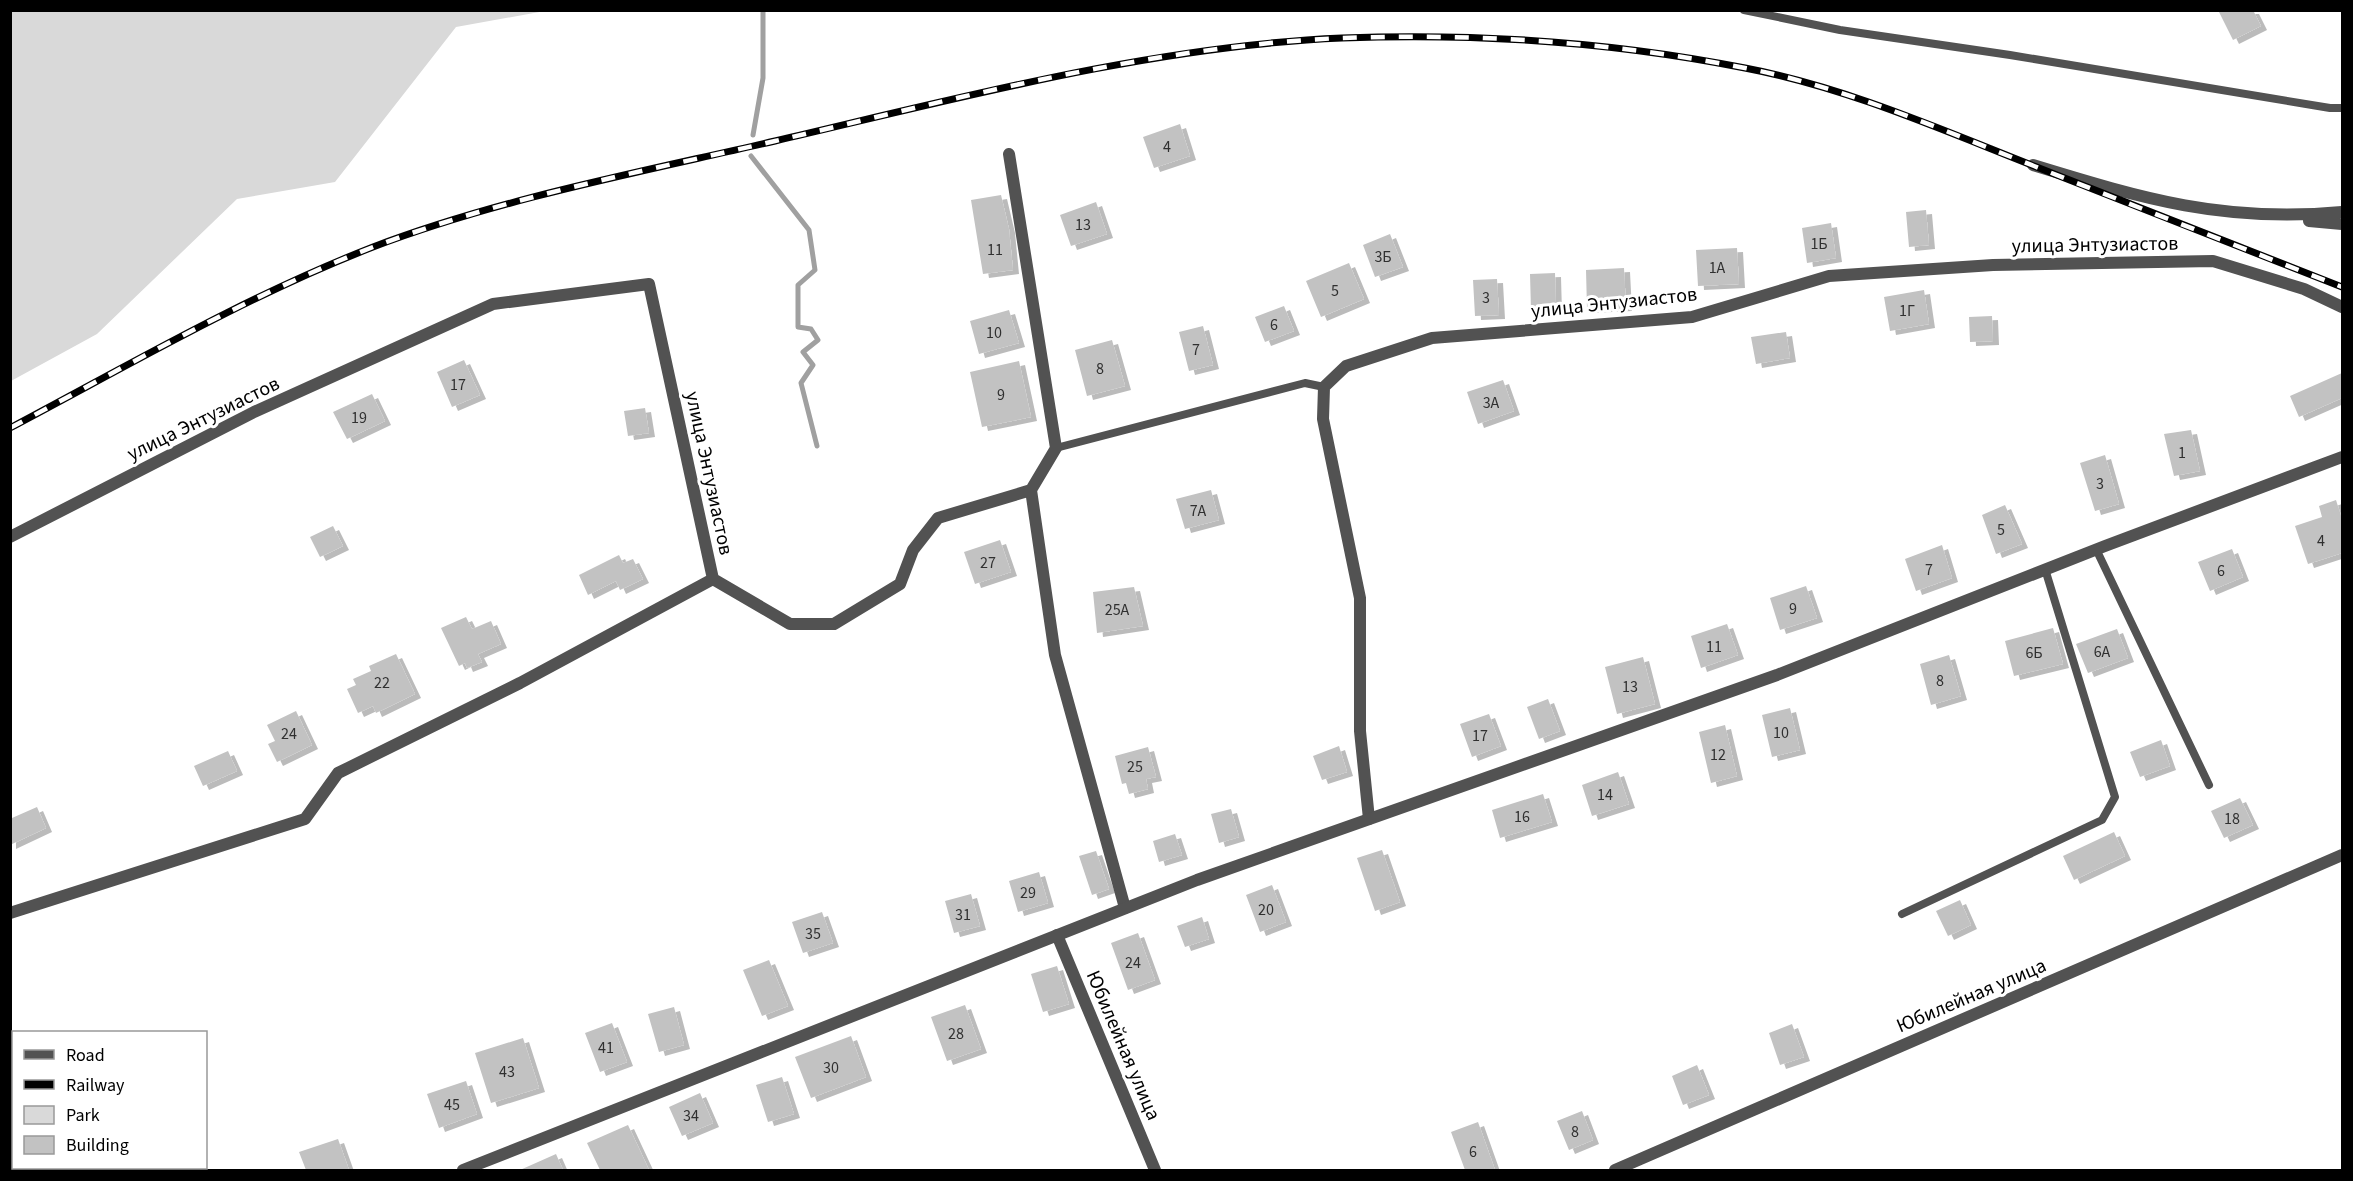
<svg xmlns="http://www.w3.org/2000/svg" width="2353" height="1181" font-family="'Source Sans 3',sans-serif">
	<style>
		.green { fill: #d9d9d9 }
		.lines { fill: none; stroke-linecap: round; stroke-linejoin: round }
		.stream { stroke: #a0a0a0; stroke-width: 5 }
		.building { fill: #c2c2c2; filter: url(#shadow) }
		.service { stroke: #525252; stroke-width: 8 }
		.minor { stroke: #525252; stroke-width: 12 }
		.tertiary { stroke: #525252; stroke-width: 12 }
		.rail-casing { stroke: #000; stroke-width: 7 }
		.rail { stroke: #fff; stroke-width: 4.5; stroke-dasharray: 14; stroke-linecap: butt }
		.labels { text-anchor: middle; stroke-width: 6; stroke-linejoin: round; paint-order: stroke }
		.number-label { font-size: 16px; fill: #303030 }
		.street-label { font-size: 20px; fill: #000; stroke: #fff }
	</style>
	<defs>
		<filter id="shadow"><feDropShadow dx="6" dy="4" stdDeviation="0" flood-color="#0004"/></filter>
	</defs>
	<rect width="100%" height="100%" fill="#fff"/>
	<!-- green -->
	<path class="green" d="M11 10H545V11L456 27 335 182 237 199 97 334 11 381Z"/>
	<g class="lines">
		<!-- stream -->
		<path class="stream" d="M753 135 763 78V10
			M751 156 809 230 815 270 798 285V327L811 329 818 340 803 352 813 365 801 383 817 446"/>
	</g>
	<!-- building -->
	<path class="building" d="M2218 10H2253L2261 26 2233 40Z
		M1180 124 1190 156 1154 168 1143 137Z
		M1001 195 1009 229 1013 270 983 274 971 200Z
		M1096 202 1107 234 1071 246 1060 215Z
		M1926 210 1929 245 1909 247 1906 212Z
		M1831 223 1836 258 1807 263 1802 228Z
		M1390 234 1403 267 1375 277 1363 245Z
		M1737 248 1739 284 1698 286 1696 250Z
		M1349 263 1364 299 1321 317 1306 281Z
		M1624 268 1626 307 1587 309 1586 270Z
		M1555 273 1556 309 1531 310 1530 274Z
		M1497 279 1499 315 1475 316 1473 280Z
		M1924 290 1929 324 1890 331 1884 297Z
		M1284 306 1294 331 1265 342 1255 317Z
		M1009 310 1019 343 979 354 970 321Z
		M1992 316 1993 341 1970 342 1969 317Z
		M1203 326 1213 365 1189 371 1179 332Z
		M1786 332 1790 358 1756 364 1751 337Z
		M1112 340 1125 386 1087 396 1075 350Z
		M464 360 480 395 452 407 437 372Z
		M1019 361 1031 417 982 427 970 372Z
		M2342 373V398L2299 417 2290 396Z
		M1503 380 1514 411 1478 424 1467 392Z
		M372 394 385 421 347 439 333 412Z
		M645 408 649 433 628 436 624 411Z
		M2191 430 2200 471 2174 476 2164 434Z
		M2105 455 2119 504 2095 511 2080 463Z
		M1211 490 1219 520 1185 529 1176 499Z
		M2336 500 2342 519V553L2308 564 2295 526 2322 517 2319 506Z
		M2005 505 2022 544 1996 554 1982 515Z
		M333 526 343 546 320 557 310 537Z
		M1000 540 1011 572 975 584 964 552Z
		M1942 545 1952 578 1916 591 1905 559Z
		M2232 549 2243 577 2210 591 2198 562Z
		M619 555 623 563 633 559 643 579 620 590 616 581 588 595 579 575Z
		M1806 586 1817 618 1780 630 1770 598Z
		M1134 587 1143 626 1097 633 1093 592Z
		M466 617 472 629 491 621 501 644 478 654 482 662 467 668 465 663 459 666 441 628Z
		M1727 624 1738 655 1701 668 1691 636Z
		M2053 628 2063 664 2014 676 2005 641Z
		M2117 629 2128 658 2088 673 2076 644Z
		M396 654 415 694 376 713 373 706 358 713 347 689 356 685 353 679 371 671 369 666Z
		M1949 655 1961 696 1931 705 1920 664Z
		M1643 657 1655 704 1617 714 1605 667Z
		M1548 699 1560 731 1539 739 1527 707Z
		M1790 708 1800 750 1772 757 1762 715Z
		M296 711 312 745 277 762 268 744 275 741 267 725Z
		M1489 714 1501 746 1472 757 1460 724Z
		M1725 725 1737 776 1711 783 1699 732Z
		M2161 740 2170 766 2140 777 2130 752Z
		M1339 746 1347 772 1322 780 1313 756Z
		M1148 747 1156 777 1146 779 1148 789 1129 794 1126 783 1122 784 1115 756Z
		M228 751 237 771 203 786 194 766Z
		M1618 772 1629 804 1592 816 1582 785Z
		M1543 794 1552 822 1500 838 1492 810Z
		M2240 798 2253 825 2224 838 2211 811Z
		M37 807 46 828 10 845V814L12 818Z
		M1231 809 1239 837 1219 843 1211 814Z
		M2114 832 2125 856 2074 880 2063 856Z
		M1175 834 1182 855 1159 862 1153 841Z
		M1382 850 1400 902 1375 911 1357 858Z
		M1096 851 1109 889 1092 895 1079 856Z
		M1039 872 1048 903 1018 912 1009 881Z
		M1272 885 1286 922 1260 932 1246 895Z
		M971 894 980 926 954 933 945 901Z
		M1960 900 1971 925 1948 936 1936 911Z
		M822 912 833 943 803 953 792 922Z
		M1202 917 1209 939 1185 947 1177 926Z
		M1138 933 1155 980 1128 990 1111 943Z
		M769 960 788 1006 762 1016 743 970Z
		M1057 966 1069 1004 1043 1012 1031 974Z
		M965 1005 981 1049 947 1061 931 1017Z
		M674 1007 684 1045 659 1052 648 1014Z
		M612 1023 627 1062 600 1072 585 1033Z
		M1792 1024 1804 1057 1780 1065 1769 1033Z
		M851 1036 866 1077 811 1098 795 1057Z
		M523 1038 539 1088 491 1103 475 1053Z
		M1697 1065 1709 1095 1683 1105 1672 1076Z
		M782 1077 794 1114 768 1122 756 1085Z
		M466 1081 477 1114 439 1128 427 1094Z
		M700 1093 713 1123 682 1136 669 1107Z
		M1582 1111 1593 1140 1569 1150 1557 1121Z
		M1478 1122 1495 1170H1465L1451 1132Z
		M628 1125 649 1170H600L587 1143Z
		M338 1139 349 1170H306L299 1152Z
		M556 1154 563 1170H520Z"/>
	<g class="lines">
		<!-- service -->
		<path class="service" d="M1744 10 1840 30 2010 55 2330 108H2342
			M1056 448 1305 383 1324 387
			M2096 549 2209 785
			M1902 914 2102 820 2115 797 2045 569"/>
		<!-- minor -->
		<path class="minor" d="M1009 154 1056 448 1031 490 1055 655 1125 908
			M2033 165C2144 199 2224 223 2342 212
			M2309 221 2342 224
			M10 537 254 412 493 304 649 284 713 579 520 683 338 773 305 819 10 913
			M713 579 790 624H834L900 584 913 550 938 518 1031 490
			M1369 819 1360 731V598L1323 419 1324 387 1346 366 1432 338 1692 317 1829 276 1993 265 2213 261 2304 289 2342 307
			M1057 935 1155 1170
			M1615 1170 2342 855"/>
		<!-- tertiary -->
		<path class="tertiary" d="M463 1170 1197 880 1777 675 2105 546 2342 457"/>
		<defs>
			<path id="rail" d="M10 428C129 365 247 296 373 247 502 198 641 172 775 141 959 98 1153 46 1342 38 1476 33 1613 42 1745 68 1845 87 1940 129 2034 166 2137 207 2240 247 2342 287"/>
		</defs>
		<!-- rail casing -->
		<use href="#rail" class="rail-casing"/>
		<!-- rail -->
		<use href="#rail" class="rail"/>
	</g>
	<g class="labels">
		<!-- number labels -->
		<g class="number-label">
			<text x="1167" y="152">4</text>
			<text x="1083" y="230">13</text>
			<text x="1819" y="249">1Б</text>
			<text x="995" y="255">11</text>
			<text x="1383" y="262">3Б</text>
			<text x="1717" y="273">1А</text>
			<text x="1335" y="296">5</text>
			<text x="1486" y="303">3</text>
			<text x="1907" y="316">1Г</text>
			<text x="1274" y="330">6</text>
			<text x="994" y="338">10</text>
			<text x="1196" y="355">7</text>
			<text x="1100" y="374">8</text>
			<text x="458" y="390">17</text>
			<text x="1001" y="400">9</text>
			<text x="1491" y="408">3А</text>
			<text x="359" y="423">19</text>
			<text x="2182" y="458">1</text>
			<text x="2100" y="489">3</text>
			<text x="1198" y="516">7А</text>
			<text x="2001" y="535">5</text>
			<text x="2321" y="546">4</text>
			<text x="988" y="568">27</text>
			<text x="1929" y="575">7</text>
			<text x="2221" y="576">6</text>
			<text x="1793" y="614">9</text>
			<text x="1117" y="615">25А</text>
			<text x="1714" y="652">11</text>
			<text x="2102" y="657">6А</text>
			<text x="2034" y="658">6Б</text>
			<text x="1940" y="686">8</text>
			<text x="382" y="688">22</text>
			<text x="1630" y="692">13</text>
			<text x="1781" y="738">10</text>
			<text x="289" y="739">24</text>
			<text x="1480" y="741">17</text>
			<text x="1718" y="760">12</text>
			<text x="1135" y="772">25</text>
			<text x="1605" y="800">14</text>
			<text x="1522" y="822">16</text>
			<text x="2232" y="824">18</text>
			<text x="1028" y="898">29</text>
			<text x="1266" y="915">20</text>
			<text x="963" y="920">31</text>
			<text x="813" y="939">35</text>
			<text x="1133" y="968">24</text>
			<text x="956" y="1039">28</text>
			<text x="606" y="1053">41</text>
			<text x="831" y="1073">30</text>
			<text x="507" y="1077">43</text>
			<text x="452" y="1110">45</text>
			<text x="691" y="1121">34</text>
			<text x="1575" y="1137">8</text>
			<text x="1473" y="1157">6</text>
		</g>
		<!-- street labels -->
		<g class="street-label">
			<text transform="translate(2095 244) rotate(-1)" y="7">улица Энтузиастов</text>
			<text transform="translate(1614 302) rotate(-6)" y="7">улица Энтузиастов</text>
			<text transform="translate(203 418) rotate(-26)" y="7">улица Энтузиастов</text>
			<text transform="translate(710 473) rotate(78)" y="7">улица Энтузиастов</text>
			<text transform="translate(1971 995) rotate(-23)" y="7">Юбилейная улица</text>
			<text transform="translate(1124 1045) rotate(67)" y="7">Юбилейная улица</text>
		</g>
	</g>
	<!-- border -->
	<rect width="2353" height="1181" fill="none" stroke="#000000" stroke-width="24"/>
	<!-- legend -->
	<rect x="12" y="1031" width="195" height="138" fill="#ffffff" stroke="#999999" stroke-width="1.5"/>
	<rect x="24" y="1050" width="30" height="9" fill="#525252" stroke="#999999" stroke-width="1.5"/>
	<text x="66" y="1061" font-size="18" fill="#000000">Road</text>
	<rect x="24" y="1080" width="30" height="9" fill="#000000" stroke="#999999" stroke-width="1.5"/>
	<text x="66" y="1091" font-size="18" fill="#000000">Railway</text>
	<rect x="24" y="1106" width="30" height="18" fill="#d9d9d9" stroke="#999999" stroke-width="1.5"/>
	<text x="66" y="1121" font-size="18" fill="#000000">Park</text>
	<rect x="24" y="1136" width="30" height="18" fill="#c2c2c2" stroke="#999999" stroke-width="1.5"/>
	<text x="66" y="1151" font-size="18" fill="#000000">Building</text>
</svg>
